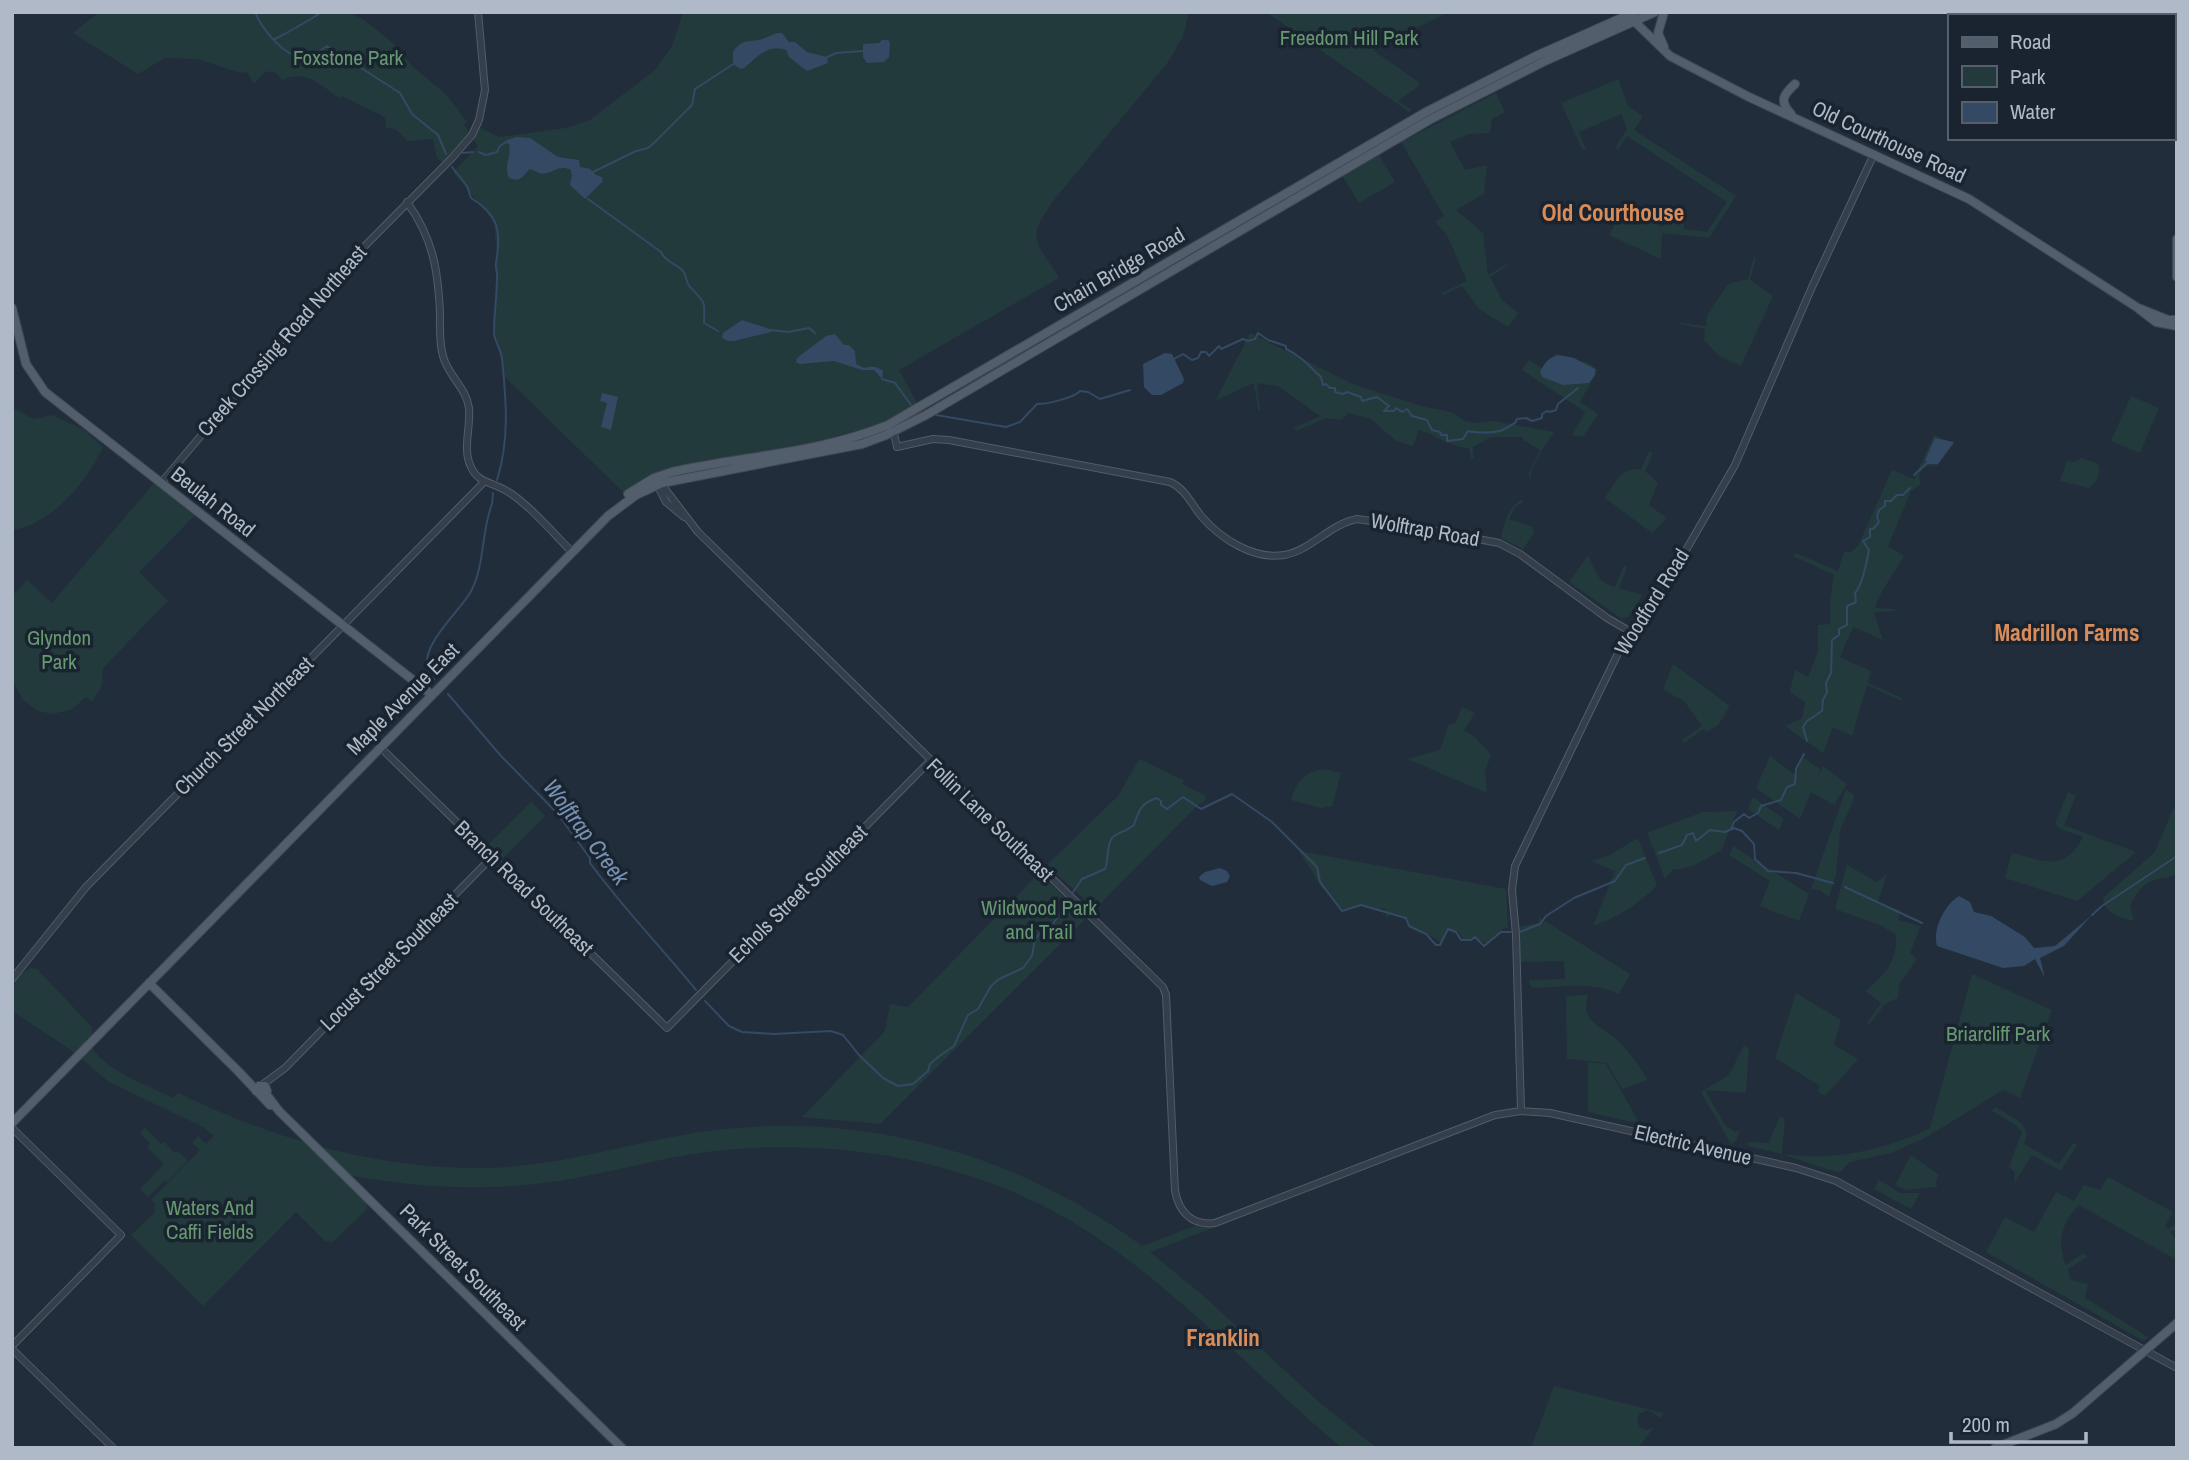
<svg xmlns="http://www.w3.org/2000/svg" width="2189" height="1460" font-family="'Archivo Narrow',sans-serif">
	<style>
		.green { fill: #233a3c }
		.water { fill: #344963 }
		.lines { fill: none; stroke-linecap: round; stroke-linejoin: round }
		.stream { stroke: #344963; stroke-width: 2 }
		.minor-casing { stroke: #535c69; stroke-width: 8 }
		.major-casing { stroke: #3e4854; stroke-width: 10 }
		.highway-casing { stroke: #404956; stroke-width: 10 }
		.minor { stroke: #353f4b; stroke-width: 6 }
		.major { stroke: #525e6b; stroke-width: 8 }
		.highway { stroke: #716451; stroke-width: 9 }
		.labels { text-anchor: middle; stroke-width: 7; stroke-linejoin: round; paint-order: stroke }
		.park-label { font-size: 21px; fill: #669970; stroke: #1a2430 }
		.street-label { font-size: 21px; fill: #b0b9c7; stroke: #1a2430 }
		.neighbourhood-label { font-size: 23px; font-weight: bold; fill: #d78c5a; stroke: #1a2430 }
		.water-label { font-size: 23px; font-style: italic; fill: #7691b1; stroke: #1a2430 }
	</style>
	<rect width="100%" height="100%" fill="#212d3b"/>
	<!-- green -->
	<path class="green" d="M99 12H348L364 20 393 43 413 67 446 94 467 122 464 125 471 135 477 126 499 137 566 128 590 120 655 70 672 46 683 12H1189L1183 36 1169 61 1054 200C1025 240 1036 240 1059 278L899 370 920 408 864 434 685 470 626 495 504 376 493 323 497 259 494 221 453 172 478 146 471 137 445 165 437 158 433 139 407 141 396 129 386 128 385 117 342 96 340 98C318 85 309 69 282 80L276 73C265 68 261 76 254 84L247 72 240 73 198 59 165 58 138 74 73 33Z
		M1271 12H1449L1373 50 1420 83 1415 89 1398 101 1412 110 1409 112 1269 14Z
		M1618 79 1628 106 1643 116 1634 130 1736 196 1709 238 1662 233 1661 259 1609 235 1614 226 1607 209 1616 205 1623 221 1646 209 1661 227 1668 224 1678 214 1684 215V229L1707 232 1727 202 1627 136 1618 150 1615 148 1627 129 1621 114 1579 132 1586 150 1582 149 1561 103Z
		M1496 93 1505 112 1492 119 1490 133 1469 134 1450 142 1465 170 1487 165 1484 194 1456 210 1483 233 1488 275 1507 264 1508 265 1490 277 1502 300 1518 313 1508 327 1479 309 1462 286 1443 295 1442 293 1467 281 1447 235 1435 222 1444 216 1401 142Z
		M1379 155 1395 182 1359 203 1342 175Z
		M1754 257 1756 258 1750 280 1773 296 1741 366 1719 356 1704 340 1705 329 1680 324V323L1706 326 1707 315 1728 284 1748 279Z
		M1250 333 1355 385 1425 407 1452 412 1465 421 1477 423 1493 421 1554 432C1543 447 1532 465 1529 481V473L1540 450 1523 440V437H1491L1473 447 1474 458 1471 459 1469 448C1450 447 1437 436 1419 430L1413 446 1396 441 1371 419 1349 413 1341 420 1327 418 1296 431 1294 428 1320 416 1278 386 1257 383 1260 410H1258L1254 383 1216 400Z
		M1555 354 1588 363 1598 370 1580 402 1598 414 1583 437 1572 435 1585 412 1522 370 1529 360 1545 370Z
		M2131 396 2159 408 2140 453 2111 441Z
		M16 409 33 419 52 415 83 429 103 447C88 481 51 525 12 530V410Z
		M1934 435 1954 444 1937 466H1928L1922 469 1919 476 1921 484 1911 491 1888 546 1904 556C1895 574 1881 588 1875 608L1895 609V611L1874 612 1883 640 1853 627 1840 657 1871 671 1868 683 1902 698 1901 701 1867 685 1852 736 1833 727 1823 753 1785 726 1802 718 1805 702 1790 692 1795 670 1808 677 1818 651V625L1830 624V600L1834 575 1793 556 1796 553 1838 571 1844 552H1851L1858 546 1892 470 1914 479Z
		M1649 452 1653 453 1645 471 1658 483 1649 505 1667 518 1652 533 1605 498C1615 482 1620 468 1641 469Z
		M2081 458 2097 463 2100 469 2096 481 2089 488 2060 481 2067 460 2074 462Z
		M154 483 195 515 139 572 168 601 103 668 102 685 92 702 86 697 71 710 52 714 38 711 23 700 12 680V596L27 580 52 603Z
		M1521 500 1524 502 1515 507 1509 519 1533 527 1534 533 1523 549 1501 538C1504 522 1508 508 1521 500Z
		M1588 555C1595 570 1598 583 1615 587L1624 566 1627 567 1619 588 1643 595 1628 617 1622 619 1569 582Z
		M1673 664 1730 706 1718 725 1707 732 1704 729 1684 743 1682 740 1702 726 1684 701 1663 690Z
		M1462 707 1475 713 1464 730 1476 738 1491 755 1485 772 1487 793 1407 759 1440 750 1449 724H1455Z
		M1770 756 1795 775 1803 757 1820 769 1816 780 1823 766 1847 784 1834 805 1811 792 1800 819 1756 788Z
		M1139 759 1184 780 1182 784 1206 796 1204 802 1198 805 1095 909 1047 865 1118 796Z
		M1324 769 1341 773 1332 806 1321 808 1291 800C1297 781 1304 772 1324 769Z
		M1846 789 1853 794 1854 799 1840 830 1836 874 1829 897 1820 890 1811 889Z
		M2068 792 2076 796 2064 825 2136 852 2077 901 2005 878 2012 853C2045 861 2064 873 2083 837L2060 829 2055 823Z
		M1753 797 1784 819 1779 830 1748 809Z
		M531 802 545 816 503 858 489 844Z
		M2173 809 2177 810V874C2168 879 2163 877 2154 880 2142 884 2136 895 2130 905L2134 921C2122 919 2103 912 2103 898L2155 852Z
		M1737 811 1721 851C1707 857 1688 872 1673 869L1665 879 1647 833 1703 812Z
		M1638 838 1657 886C1638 904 1618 917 1593 926L1615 871 1591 861 1608 856Z
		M1733 846 1809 894 1799 921 1760 906 1770 881 1729 855Z
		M1299 851 1506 889 1508 928H1504L1488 945 1475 937 1463 941 1459 932 1453 931 1450 933 1449 930 1445 932 1442 944C1430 932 1423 936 1412 928 1405 923 1405 917 1396 913L1386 917 1385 908 1378 910 1361 905 1342 910 1322 888Z
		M1847 865 1877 882 1887 874 1877 904 1900 910 1898 920 1921 926 1910 953 1917 959 1899 984 1898 998 1885 1004 1869 1025 1867 1023 1881 1003 1865 991C1884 976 1898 961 1896 935L1880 925 1835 909Z
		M1039 873 1086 918 880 1124 802 1117 885 1031 890 1004 908 1007Z
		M1540 918 1630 974 1619 994C1593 982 1561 987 1533 988L1530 985 1529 980 1565 979 1564 961 1519 962 1518 927 1537 923Z
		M31 968 37 969 92 1027V1034L85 1041 88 1040C98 1069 147 1084 173 1098L178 1093C275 1140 380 1170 489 1168 563 1166 635 1141 708 1131 862 1110 1018 1154 1142 1246L1342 1170 1341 1179 1150 1252 1207 1299 1320 1403 1377 1448H1342C1256 1376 1179 1290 1084 1229 973 1159 835 1136 706 1152 656 1159 608 1173 559 1181 485 1192 411 1188 338 1173L367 1203 366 1210 333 1242 325 1241 296 1212 203 1306 131 1235 154 1213 155 1204 151 1200 200 1150 192 1143 198 1136 206 1144 214 1136 203 1127 109 1082 71 1050 12 1011C12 993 11 975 31 968Z
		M1972 974 2052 1010 2020 1098 2003 1090 1925 1138 1891 1153 1850 1162 1839 1173 1782 1154 1748 1146 1747 1142 1768 1143 1780 1117 1785 1118 1782 1154C1832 1162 1885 1150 1930 1128Z
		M1796 993 1841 1020 1834 1045 1858 1059 1825 1096 1818 1092 1820 1086 1775 1058Z
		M1588 995C1587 1001 1585 1007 1587 1012 1591 1026 1607 1030 1616 1039 1628 1051 1640 1065 1647 1080L1622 1089 1607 1063 1567 1059 1566 996Z
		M1744 1045 1749 1048 1746 1093 1705 1090 1725 1125 1736 1132 1740 1130 1736 1141 1731 1144 1701 1092 1729 1075Z
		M1588 1062 1606 1064 1640 1124 1588 1112Z
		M1995 1107C2009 1116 2034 1123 2024 1144L2059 1164 2073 1143 2077 1145 2061 1171 2032 1155 2014 1184 2015 1173 2009 1166 2022 1132 2017 1126 1992 1111Z
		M145 1128 161 1144 164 1142 175 1153 178 1151 188 1161 167 1182 164 1181 148 1197 140 1189 164 1164 147 1147 150 1144 140 1133Z
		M1911 1155 1939 1175 1936 1181 1937 1187 1906 1190 1895 1185Z
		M2108 1177 2173 1212 2165 1226 2168 1229 2177 1224V1229L2170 1232 2177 1241V1260L2079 1205C2062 1222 2056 1242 2066 1265L2084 1253 2087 1257 2068 1269 2071 1280 2088 1284 2085 1298 2148 1337 2144 1341 1986 1252 2005 1217 2034 1232 2056 1192 2074 1201 2084 1185 2100 1190Z
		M1879 1180 1900 1193H1920L1911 1209 1874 1189Z
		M1554 1386 1664 1413 1660 1418 1648 1410 1639 1414 1637 1421 1640 1427 1647 1430 1654 1427 1638 1448H1531Z"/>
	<!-- water -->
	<path class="water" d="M777 33H782L789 42H795L807 52 827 57 828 63 807 71 789 57 786 50C767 44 757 57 744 68L740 69 733 64V52C741 40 746 42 759 40 765 39 771 35 777 33Z
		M882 40H888L890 43 889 57 884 62 867 63 863 57V44L879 43Z
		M517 137 530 138 558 157 579 160 580 167 590 169 596 175 602 177 603 181 585 199 570 185 572 176 571 170C559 164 553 173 542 174L530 169C523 175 522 183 509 178 503 166 512 157 509 144L506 143 507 140Z
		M742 320 770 329 771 332 734 341H728L722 338 723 333Z
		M835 334 844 345H849L855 351 856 364 864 368C872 366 877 366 883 371L882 379 874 370H862L834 361 800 364 796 362 797 358 826 336Z
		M1165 353 1172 354 1184 379 1183 383 1161 395H1152L1144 387 1143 364Z
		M1559 355 1574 358 1595 369V375L1589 383 1563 385 1542 377 1540 372C1545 363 1548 357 1559 355Z
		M602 393 618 397 611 430 601 427 607 403 600 401Z
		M1935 438 1954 442 1938 464H1929L1925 460Z
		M1220 868 1227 871 1230 876 1227 882 1212 886 1200 880 1199 877 1205 872Z
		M1959 896 1970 902 1974 912 1991 916 2025 937 2034 948 2055 946 2092 915 2064 946 2040 958 2045 978 2035 959 2024 966 2003 968 1937 946C1932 930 1945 904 1959 896Z"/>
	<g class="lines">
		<!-- stream -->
		<path class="stream" d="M255 12C263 31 284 56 306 60L327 46 400 93 412 114 438 135 446 154
			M275 39C291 31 306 22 322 12
			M827 57 836 53 863 51
			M479 152 486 155 497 152 500 146 506 142
			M463 153 473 152
			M452 167 467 186 471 198C481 204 492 214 496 225 500 238 498 250 496 263 495 268 498 273 497 279 497 296 494 315 494 332 494 341 501 349 502 358 506 399 510 439 497 480
			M593 172 636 151 648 148 654 143 692 105 695 89 735 63
			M588 199 661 252C666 263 676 263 683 271 687 276 686 283 690 287 705 303 705 299 704 323L718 331
			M770 330 788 332 809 328 815 333
			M1174 359 1183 354 1192 360 1198 358 1201 352H1206L1209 356 1219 346 1221 349 1243 339 1248 341 1255 339 1258 333 1268 340 1286 346V349C1301 356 1309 366 1321 377L1323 385 1326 384 1330 388H1335V392L1343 394 1347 392 1361 397 1362 401 1377 397 1389 406 1384 411H1394L1396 408 1402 412 1407 409 1412 416 1427 420 1432 430 1440 432 1441 435H1447V441L1463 439 1468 431C1476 433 1491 433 1499 431 1505 430 1510 425 1515 423L1517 419 1526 418 1532 421 1542 418V414L1547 411 1550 412 1556 410 1558 404 1578 388
			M882 379 895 383 911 405
			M936 415 1006 427 1020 422 1037 404C1047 404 1074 398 1080 391L1088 392 1100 399 1130 390
			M1914 475 1928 462
			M434 679C409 654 457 615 470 593 485 567 481 532 492 504L493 493
			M448 694 501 756 557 813 590 858V863C623 908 661 947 696 990
			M1807 741 1803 727 1807 721 1822 711 1823 700 1827 692 1826 683 1831 673 1832 640 1839 635V629L1847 625V606L1856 602 1855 593C1863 585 1867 560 1869 550L1863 541 1870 537V529H1873L1879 522 1877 517 1879 510 1885 506V501H1891L1897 495H1903L1910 488
			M1731 829 1734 822 1744 814 1749 818 1758 813 1761 806 1781 800 1787 787 1795 784 1796 769 1804 754
			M1659 853 1682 845 1687 835 1693 833 1696 841 1710 830 1725 832 1734 828 1742 831 1754 844 1755 859 1768 871 1796 873 1833 883
			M1845 887 1922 923
			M1073 892 1082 879 1105 869C1109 860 1106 842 1114 836 1120 832 1128 830 1134 825 1139 810 1141 803 1157 798L1161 801V805L1167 809 1183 797 1201 809 1232 794 1272 822 1317 867 1320 882 1342 911 1361 905 1406 918 1409 926 1426 934 1436 945H1440L1448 929 1456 932 1461 940H1471L1475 937 1484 946 1501 932H1511
			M2092 915 2102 906 2177 856
			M1520 932 1540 924 1546 916 1574 898 1615 881 1626 865 1645 858
			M705 1001 729 1026 742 1032 774 1034 831 1031 843 1035 859 1055 883 1078 898 1086 913 1084 928 1071 930 1064 938 1057 954 1046 968 1015 978 1009 991 986 999 979 1023 968 1032 956 1035 939 1042 931 1053 924 1067 903"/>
		<defs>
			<path id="minor" d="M407 202C433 238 438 270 440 313 440 327 439 343 443 356 448 376 466 387 469 408 471 427 462 449 471 467 478 483 492 482 505 490 526 501 555 535 572 552
				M893 429 897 447 933 439 949 440 1170 482C1186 489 1191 504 1202 517 1221 539 1254 560 1284 555 1310 551 1330 524 1357 519L1426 529 1499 543 1520 554 1607 618 1631 632
				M659 481 698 532 1163 987 1166 995 1175 1191C1179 1212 1192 1226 1215 1223L1495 1115 1521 1111 1550 1113 1796 1168 1836 1181 2177 1368
				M161 483 341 270 452 158 472 135 479 120 485 90 478 12
				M656 483 666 502 684 517
				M380 747 667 1028 930 761
				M12 979 86 887 484 482
				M262 1085 285 1068 492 857
				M1521 1111 1516 935 1512 890 1515 866 1623 643 1682 557 1735 465 1812 287 1874 154
				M12 1128 121 1235 12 1346
				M12 1349 113 1448"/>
			<path id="major" d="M1632 19 1670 56 1749 97 1969 199 2138 308 2168 320H2177
				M1664 47 1658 33 1664 12
				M1791 114C1779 101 1783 95 1795 84
				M2177 239V277
				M12 308 26 364 45 392 432 695
				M2139 309 2156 322 2177 326
				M628 494 654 478 672 472C743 456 820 453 888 425L1426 112 1536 56 1635 12
				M149 983 238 1071 270 1105
				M256 1091 259 1086H265L267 1091 264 1096
				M266 1094 279 1111 622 1448
				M12 1123 608 516 636 495 662 483 862 444 886 435 926 415 1431 119 1545 61 1655 12
				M1995 1448 2056 1424 2073 1413 2177 1323"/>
			<path id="highway" d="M2173 12 2177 15"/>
		</defs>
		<!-- minor casing -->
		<use href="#minor" class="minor-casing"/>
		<!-- major casing -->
		<use href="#major" class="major-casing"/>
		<!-- highway casing -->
		<use href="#highway" class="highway-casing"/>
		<!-- minor -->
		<use href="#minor" class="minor"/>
		<!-- major -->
		<use href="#major" class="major"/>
		<!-- highway -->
		<use href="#highway" class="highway"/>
	</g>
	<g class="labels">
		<!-- park labels -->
		<g class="park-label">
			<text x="1349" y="45">Freedom Hill Park</text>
			<text x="348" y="65">Foxstone Park</text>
			<text x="59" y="645">Glyndon<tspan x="59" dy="24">Park</tspan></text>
			<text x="1039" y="915">Wildwood Park<tspan x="1039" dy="24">and Trail</tspan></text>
			<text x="1998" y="1041">Briarcliff Park</text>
			<text x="210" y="1215">Waters And<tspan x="210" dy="24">Caffi Fields</tspan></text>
		</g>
		<!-- street labels -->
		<g class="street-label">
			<text transform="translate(1889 142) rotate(25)" y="7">Old Courthouse Road</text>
			<text transform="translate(1119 270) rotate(-30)" y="7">Chain Bridge Road</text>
			<text transform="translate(282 341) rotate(-49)" y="7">Creek Crossing Road Northeast</text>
			<text transform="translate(213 502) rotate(38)" y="7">Beulah Road</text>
			<text transform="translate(1425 530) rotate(10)" y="7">Wolftrap Road</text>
			<text transform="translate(1652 602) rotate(-58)" y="7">Woodford Road</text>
			<text transform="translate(403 699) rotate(-45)" y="7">Maple Avenue East</text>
			<text transform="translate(244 726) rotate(-45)" y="7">Church Street Northeast</text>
			<text transform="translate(990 820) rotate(44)" y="7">Follin Lane Southeast</text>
			<text transform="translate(524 888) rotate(44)" y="7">Branch Road Southeast</text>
			<text transform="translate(798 894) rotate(-45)" y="7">Echols Street Southeast</text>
			<text transform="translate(389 962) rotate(-45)" y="7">Locust Street Southeast</text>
			<text transform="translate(1693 1145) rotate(13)" y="7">Electric Avenue</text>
			<text transform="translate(463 1267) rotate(45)" y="7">Park Street Southeast</text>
		</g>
		<!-- neighbourhood labels -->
		<g class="neighbourhood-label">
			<text x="1613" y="221">Old Courthouse</text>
			<text x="2067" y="641">Madrillon Farms</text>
			<text x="1223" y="1346">Franklin</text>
		</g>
		<!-- water labels -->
		<g class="water-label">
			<text transform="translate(586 832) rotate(53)" y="8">Wolftrap Creek</text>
		</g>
	</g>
	<!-- border -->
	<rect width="2189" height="1460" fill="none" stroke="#b0b9c7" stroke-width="28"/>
	<!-- legend -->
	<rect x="1948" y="14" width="228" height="126" fill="#1a2430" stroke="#56606c" stroke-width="2"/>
	<rect x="1962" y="37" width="35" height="10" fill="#525e6b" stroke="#56606c" stroke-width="2"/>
	<text x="2010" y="49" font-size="21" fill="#b0b9c7">Road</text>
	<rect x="1962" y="66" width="35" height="21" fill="#233a3c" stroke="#56606c" stroke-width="2"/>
	<text x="2010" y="84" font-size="21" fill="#b0b9c7">Park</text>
	<rect x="1962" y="102" width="35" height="21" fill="#344963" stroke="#56606c" stroke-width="2"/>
	<text x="2010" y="119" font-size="21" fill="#b0b9c7">Water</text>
	<!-- scale -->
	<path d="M1951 1432v10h135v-10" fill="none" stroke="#b0b9c7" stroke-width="3.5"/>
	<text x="1962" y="1432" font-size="21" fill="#b0b9c7" stroke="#1a2430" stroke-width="5" paint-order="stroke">200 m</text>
</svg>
